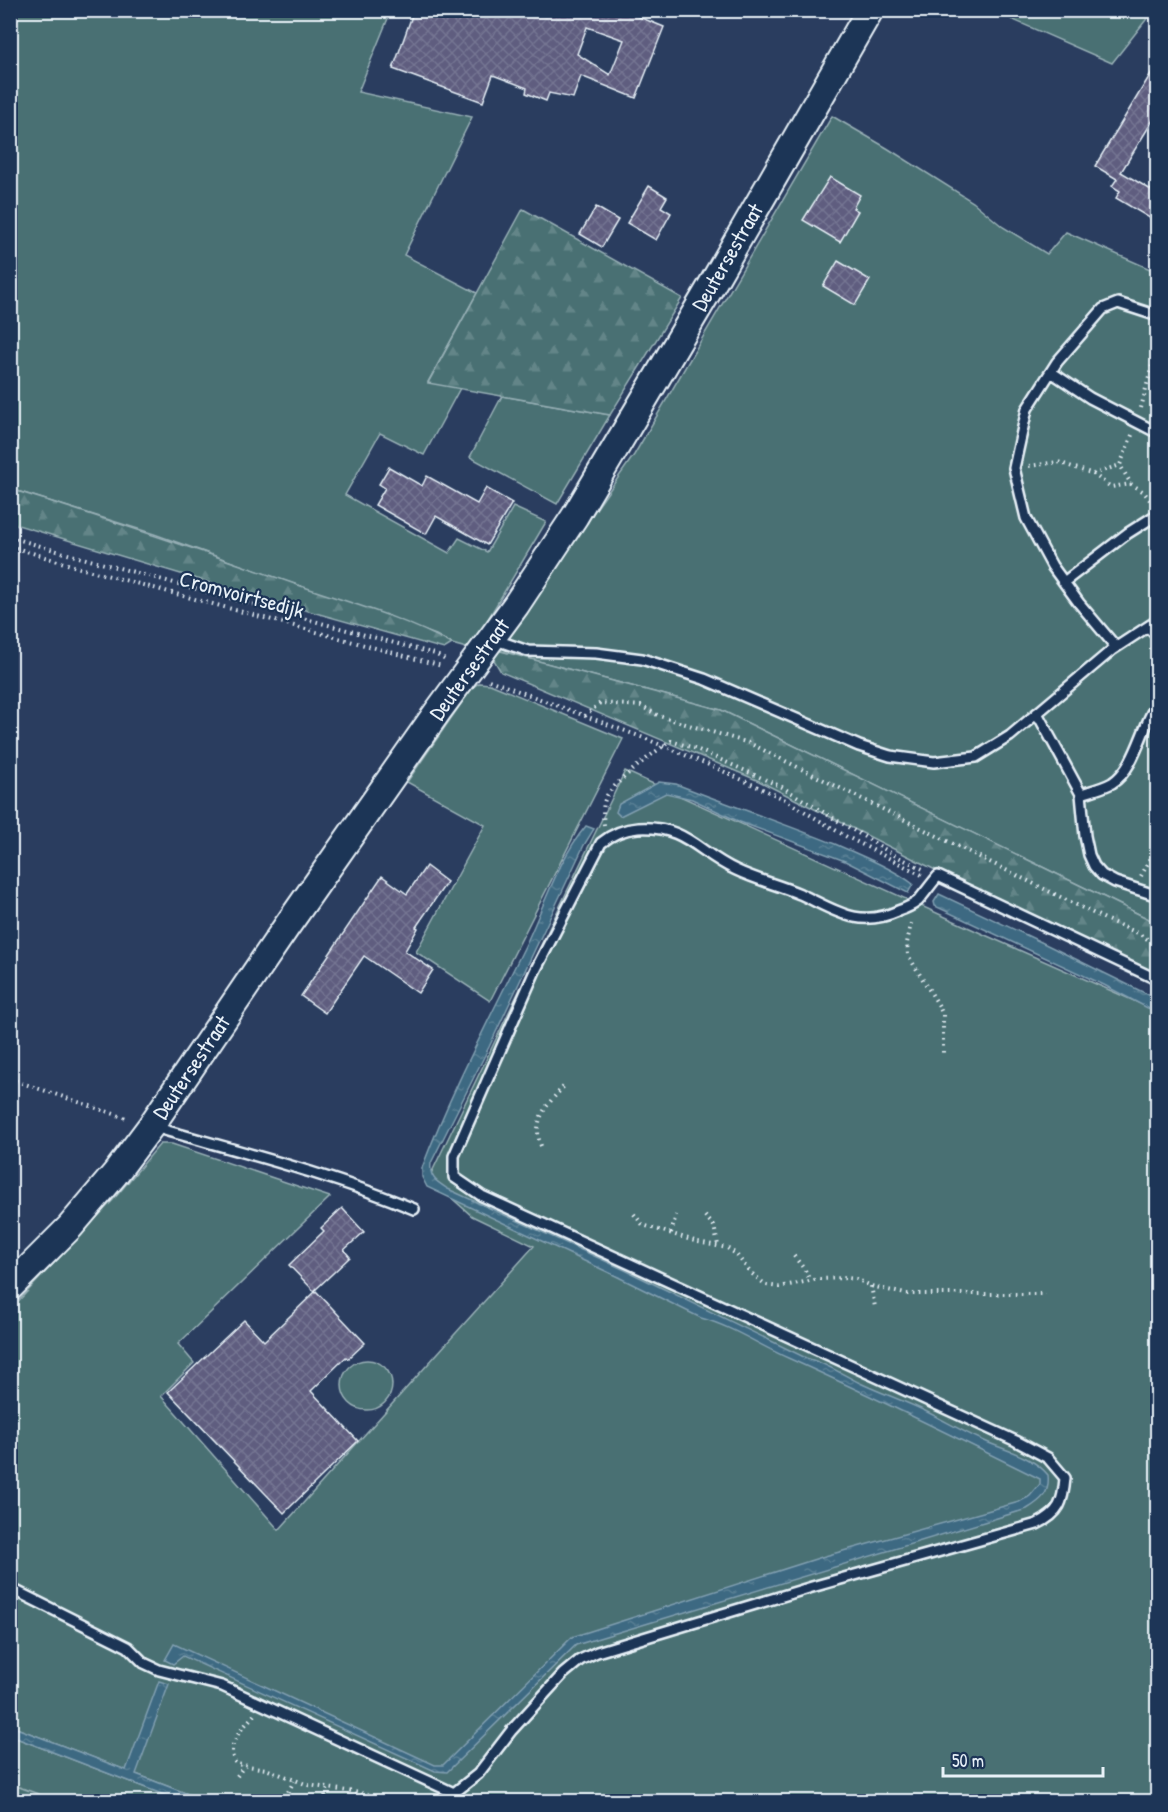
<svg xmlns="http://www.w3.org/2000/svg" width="1168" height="1812" font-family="'Patrick Hand',sans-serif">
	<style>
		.green { fill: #497073; stroke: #98b0b6; stroke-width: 1.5 }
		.forest { fill: url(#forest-firs); stroke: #98b0b6; stroke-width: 1.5 }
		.park { fill: url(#park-crowns); stroke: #98b0b6; stroke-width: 1.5 }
		.water { fill: url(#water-ripples); stroke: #819fb1; stroke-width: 1.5 }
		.building { fill: url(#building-cross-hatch); stroke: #e8f1f8; stroke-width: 1.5; fill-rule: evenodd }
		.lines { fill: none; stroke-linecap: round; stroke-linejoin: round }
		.lane-casing { stroke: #e8f1f8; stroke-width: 14 }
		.secondary-casing { stroke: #e8f1f8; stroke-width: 30 }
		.path { stroke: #e8f1f8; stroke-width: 4; stroke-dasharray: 1.5 4.5; stroke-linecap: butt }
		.lane { stroke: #1d3557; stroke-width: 9 }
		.secondary { stroke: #1d3557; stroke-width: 26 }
		.labels { text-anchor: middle; stroke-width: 4.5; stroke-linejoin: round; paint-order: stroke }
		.street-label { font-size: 22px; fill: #e8f1f8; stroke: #1d3557 }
	</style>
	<defs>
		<pattern id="forest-firs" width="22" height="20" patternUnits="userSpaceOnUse" patternTransform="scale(1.5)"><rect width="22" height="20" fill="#497073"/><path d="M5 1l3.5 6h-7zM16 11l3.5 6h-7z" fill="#638588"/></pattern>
		<pattern id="park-crowns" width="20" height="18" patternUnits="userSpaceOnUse" patternTransform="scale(1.5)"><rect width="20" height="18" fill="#497073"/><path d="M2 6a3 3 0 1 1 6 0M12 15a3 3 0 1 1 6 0" fill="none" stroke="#638588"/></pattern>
		<pattern id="water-ripples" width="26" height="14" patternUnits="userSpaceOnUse" patternTransform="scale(1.5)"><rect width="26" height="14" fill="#3d6982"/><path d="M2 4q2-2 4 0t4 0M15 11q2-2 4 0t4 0" fill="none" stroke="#597f94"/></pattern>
		<pattern id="building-cross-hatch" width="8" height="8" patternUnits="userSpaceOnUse" patternTransform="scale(1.5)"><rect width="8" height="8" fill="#5e5d7f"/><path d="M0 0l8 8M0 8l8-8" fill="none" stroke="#757592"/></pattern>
	</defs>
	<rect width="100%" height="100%" fill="#2a3d5f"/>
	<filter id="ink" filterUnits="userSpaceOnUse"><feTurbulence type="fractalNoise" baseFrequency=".0167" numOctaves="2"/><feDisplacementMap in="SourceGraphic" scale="12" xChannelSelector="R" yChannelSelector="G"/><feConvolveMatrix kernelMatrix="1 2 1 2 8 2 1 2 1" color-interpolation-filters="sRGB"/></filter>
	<g filter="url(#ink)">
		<!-- green -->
		<path class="green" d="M10 11H391L358 92 472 117 404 255 477 293 428 382 460 388 424 455 380 433 345 495 449 553 459 538 487 552 513 507 546 522 470 649 452 644 436 635 154 534 11 489Z
			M993 11 1153 10V11L1112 63Z
			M832 116 887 148 973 202 1003 227 1047 254 1066 232 1157 272V923L721 710 497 650 634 455Z
			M502 396 610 415 557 504 470 457Z
			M479 683 490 684 623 739 490 1001 416 952 485 825 407 782 472 688Z
			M625 771 985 935 1157 1011V1801H206L11 1726 10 1310 113 1200 160 1144H172L330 1197 178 1344 194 1363 161 1396 279 1530 534 1246 472 1216 429 1178Z
			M342 1385a25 25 0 1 1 50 0a25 25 0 1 1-50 0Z
			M11 1736 180 1801H11Z"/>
		<!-- forest -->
		<path class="forest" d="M523 209 682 298 610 415 428 383Z
			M10 489C106 518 201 551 295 584 347 602 403 617 452 644L444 649 244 593 11 523Z
			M497 650 721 710 1157 923V977L991 898 759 781 501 672 494 660Z"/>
		<!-- park -->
		<path class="park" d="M10 1784H11L57 1801H11Z"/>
		<!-- water -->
		<path class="water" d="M659 782 676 784C729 805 783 823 835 844 858 854 894 869 913 884L908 893 845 861 740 822 692 799 666 793 620 816 616 812 619 804Z
			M586 826 594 829 584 845 489 1047 431 1163C429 1178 437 1182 448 1189L625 1270 806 1358C826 1363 842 1374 860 1383 881 1393 902 1400 923 1410 942 1419 961 1431 980 1439 1002 1450 1032 1455 1048 1475 1050 1493 1042 1500 1027 1509L576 1645 447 1772 435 1771 183 1656 173 1664 165 1660 174 1644 435 1765H443L572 1637 825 1556 1019 1502 1030 1496 1040 1484V1479C957 1438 873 1396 788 1358 759 1345 731 1326 701 1318L614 1275 427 1187 422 1177V1168C451 1091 490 1018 526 944 544 906 559 858 586 826Z
			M939 894 1041 942 1157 999V1013L1104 985 935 906 934 902Z
			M159 1681 169 1684 136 1774 206 1801H180L11 1736V1726L126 1770Z"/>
		<!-- building -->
		<path class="building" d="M414 10H622L664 27 636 98 581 76 573 98 549 93 546 101 526 93 527 88 493 75 483 102 393 69ZM587 27 624 40 610 75 577 54Z
			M1158 62V112L1121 172 1158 194V223L1116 198 1120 191 1112 186 1117 179 1095 166Z
			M830 177 860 195 853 208 858 211 840 242 803 220Z
			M649 186 667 197 661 207 671 213 656 240 627 223Z
			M596 207 618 220 602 247 580 234Z
			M838 261 870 280 855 305 823 286Z
			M389 467 422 486 427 476 477 504 486 488 512 503 487 545 436 516 426 534 375 505 385 488 379 484Z
			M426 866 447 882 416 927 418 928 405 951 433 970 418 993 364 956 325 1013 301 996 382 876 407 894Z
			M342 1208 364 1232 344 1250 350 1257 314 1291 289 1265 324 1231 321 1228Z
			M316 1291 365 1343 348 1359 346 1357 311 1391 358 1441 284 1513 168 1392 244 1320 264 1341Z"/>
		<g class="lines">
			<defs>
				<path id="lane" d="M1051 372 1090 398 1158 433
					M1064 582 1128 533 1158 514
					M1148 627 1158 637
					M493 639 528 651 596 653 642 659 704 679 859 746 890 756 934 762 976 757 1010 736 1112 650 1158 620
					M1116 647 1079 603 1052 566 1026 518 1014 468 1027 409 1057 362 1103 309 1118 303 1158 316
					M1037 713 1081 794 1085 836 1089 855 1094 866 1102 875 1115 882 1158 896
					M1081 794C1091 791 1103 788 1112 783 1136 768 1142 725 1158 702
					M154 1127C241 1152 330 1174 414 1209
					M10 1588 128 1647 144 1663 159 1670 222 1686 454 1793
					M459 1802 454 1793 478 1774 511 1731 563 1674 580 1660 597 1652 812 1587 1037 1524C1060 1513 1063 1502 1065 1478L1048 1458 1016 1441 482 1196 454 1177V1156L535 971 601 843C612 834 624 829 638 828 686 825 697 852 736 870 757 880 779 885 800 894 835 910 858 929 898 911 904 909 913 905 918 901 925 893 931 884 938 876L1158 980"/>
				<path id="secondary" d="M10 1287 70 1227 115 1174 151 1126 287 926 438 711 516 605 575 516 710 288 870 10"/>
			</defs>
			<!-- lane casing -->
			<use href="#lane" class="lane-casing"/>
			<!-- secondary casing -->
			<use href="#secondary" class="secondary-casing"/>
			<!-- path -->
			<path class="path" d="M1141 408 1158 342
				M1132 435 1120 465 1131 484 1144 492 1152 503
				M1029 466 1058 462 1093 474 1120 465
				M1093 474 1111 487 1131 484
				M10 537 64 553 435 654 447 661
				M10 546 80 568 442 666
				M489 680 644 738 714 767 782 798 847 837 922 875
				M585 716 600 703 641 706 659 716 749 743 1107 920 1138 933 1158 946
				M604 825C603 815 602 806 606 797 612 784 658 749 671 741L694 748 782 787 894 855 925 870
				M1141 876 1158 845
				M911 923 907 943 908 955 939 1006 943 1015V1056
				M10 1079 129 1119
				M541 1146C531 1119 548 1104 565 1085
				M634 1214 643 1225 698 1242 727 1248 736 1254 750 1272 766 1285 779 1287 819 1279 847 1278 856 1279 871 1286 905 1294H1045
				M705 1216 714 1226 718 1245
				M671 1233 676 1215
				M794 1256 805 1270 810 1281
				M871 1286 875 1307
				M254 1715C242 1729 224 1745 236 1764L266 1769 308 1785 367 1794 384 1802
				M237 1776 244 1766
				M288 1792 294 1781
				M323 1802 328 1788
				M761 1802 763 1793"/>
			<!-- lane -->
			<use href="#lane" class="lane"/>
			<!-- secondary -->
			<use href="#secondary" class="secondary"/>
		</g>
	</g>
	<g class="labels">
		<!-- street labels -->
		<g class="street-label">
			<text transform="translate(727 257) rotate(-60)" y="8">Deutersestraat</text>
			<text transform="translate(242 594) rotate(15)" y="8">Cromvoirtsedijk</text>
			<text transform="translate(469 669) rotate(-54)" y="8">Deutersestraat</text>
			<text transform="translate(191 1067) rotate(-56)" y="8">Deutersestraat</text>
		</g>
	</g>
	<!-- margin -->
	<rect width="1168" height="1812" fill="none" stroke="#1d3557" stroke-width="36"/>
	<rect x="18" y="18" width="1132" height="1776" fill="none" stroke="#e8f1f8" stroke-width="2" filter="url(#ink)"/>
	<!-- scale -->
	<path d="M943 1767v9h160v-9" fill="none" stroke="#e8f1f8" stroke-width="3"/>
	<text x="952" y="1767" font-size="18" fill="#e8f1f8" stroke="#1d3557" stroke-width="4.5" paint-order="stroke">50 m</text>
</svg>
